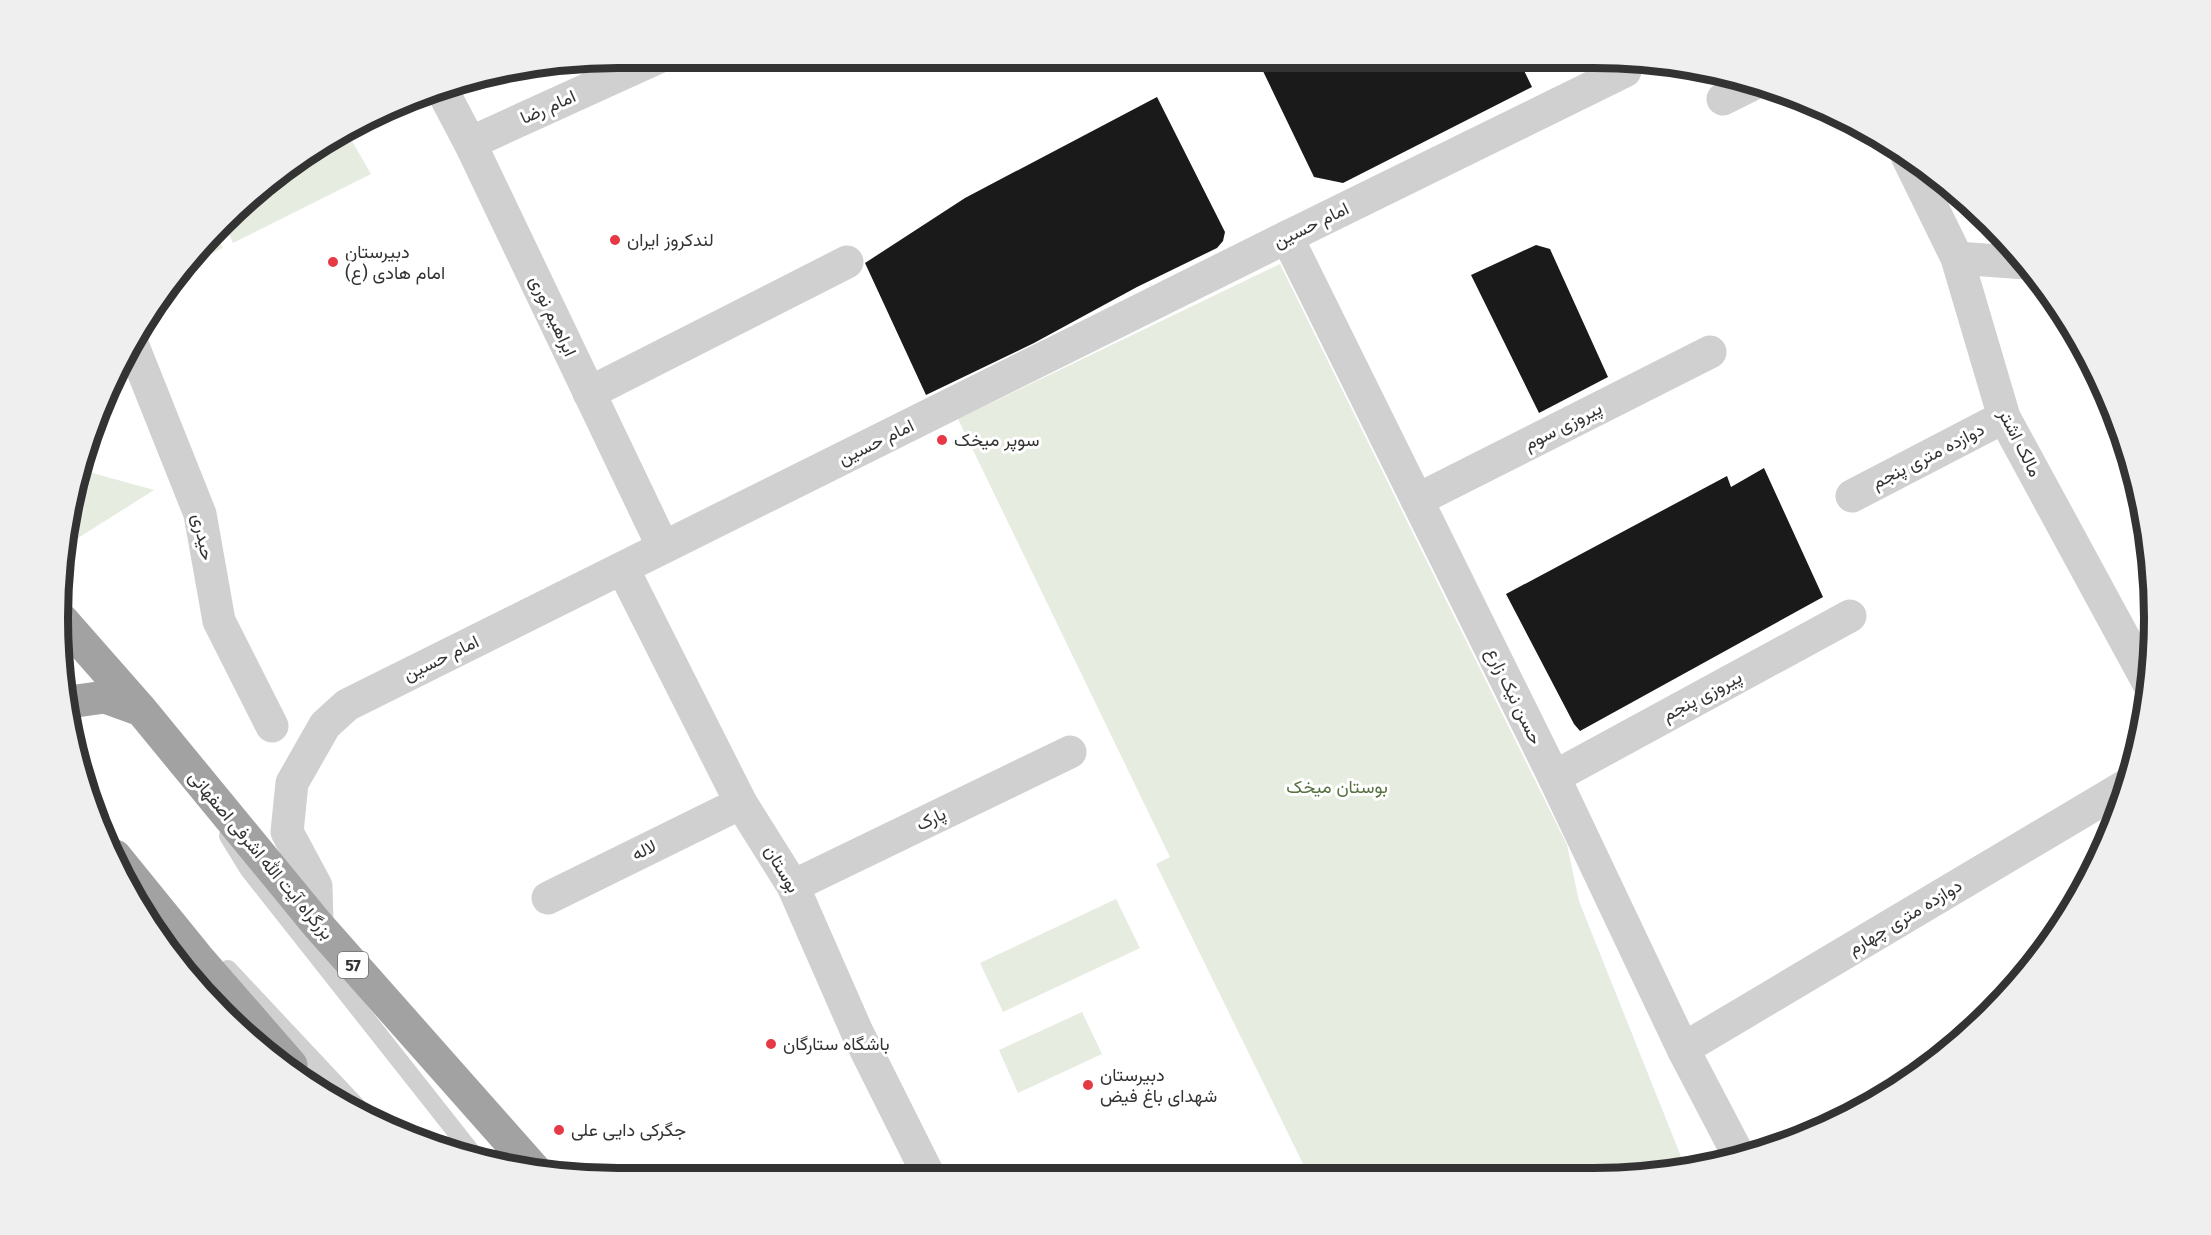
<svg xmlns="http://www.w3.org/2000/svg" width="2211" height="1235" font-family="'Fira Sans',Vazirmatn,sans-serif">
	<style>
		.green { fill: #e6ecdf }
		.building { fill: #1a1a1a }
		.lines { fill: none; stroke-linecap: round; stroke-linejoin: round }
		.service { stroke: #d0d0d0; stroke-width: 18 }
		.minor { stroke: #d0d0d0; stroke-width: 33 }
		.tertiary { stroke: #d0d0d0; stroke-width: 33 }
		.trunk { stroke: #a2a2a2; stroke-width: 33 }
		.poi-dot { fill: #e63946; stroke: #fff; stroke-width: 2 }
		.labels { text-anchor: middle; stroke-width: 6; stroke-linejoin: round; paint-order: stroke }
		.shield { fill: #fff; stroke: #707070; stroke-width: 1.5 }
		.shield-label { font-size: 16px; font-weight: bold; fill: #333 }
		.street-label { font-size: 18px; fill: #333; stroke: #fff }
		.poi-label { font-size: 18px; fill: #333; stroke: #fff; text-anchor: start }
		.park-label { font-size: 18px; fill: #56703f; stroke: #fff }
		.rim { fill: none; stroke: #333; stroke-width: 8 }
	</style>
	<rect width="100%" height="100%" fill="#fff"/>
	<!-- green -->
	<path class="green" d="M348 134 371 174 233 243 226 227 276 173Z
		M217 236 223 248 193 262Z
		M1280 264 1567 845 1579 901 1686 1169 1666 1173 1308 1174 1156 864 1170 857 958 419Z
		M78 469 154 490 75 540 70 534Z
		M1116 899 1140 948 1003 1012 980 963Z
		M1082 1012 1102 1054 1018 1093 999 1050Z"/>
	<!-- building -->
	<path class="building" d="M1281 58H1518L1532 87 1343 183 1314 177 1261 67Z
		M1157 97 1225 232 1223 241 1217 248 1137 287 1034 343 926 395 865 263 965 198Z
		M1536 245 1550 249 1608 377 1539 413 1471 275Z
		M1764 468 1823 597 1580 731 1574 724 1506 594 1727 476 1731 487Z"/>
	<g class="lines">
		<!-- service -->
		<path class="service" d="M100 832 125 859
			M228 836 249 870 478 1160
			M228 969 364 1114"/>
		<!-- minor -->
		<path class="minor" d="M1723 99 1755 83
			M470 143 659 57
			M1907 156 1957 258 2004 417 2149 684
			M1957 258 2026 263
			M133 346 200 514 219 621 272 726
			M589 393 847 262
			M1852 496 2004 417
			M1417 500 1710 352
			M623 569 741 803 793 886 857 1032 929 1176
			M1554 777 1850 616
			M793 886 1070 752
			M548 898 741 803
			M317 924 316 886 287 832 292 783 325 725 347 705 1287 237 1625 71
			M1683 1049 2127 785"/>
		<!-- tertiary -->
		<path class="tertiary" d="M440 86 470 143 663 547
			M1287 237 1554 777 1683 1049 1739 1156"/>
		<!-- trunk -->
		<path class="trunk" d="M62 620 142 711 317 924 534 1169
			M69 702 105 697 141 710
			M115 856 197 957 291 1065"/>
	</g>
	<!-- markers -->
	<g class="poi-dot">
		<circle cx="615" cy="240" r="6"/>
		<circle cx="333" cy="262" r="6"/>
		<circle cx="942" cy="440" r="6"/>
		<circle cx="771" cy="1044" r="6"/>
		<circle cx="1088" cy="1085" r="6"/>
		<circle cx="559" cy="1130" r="6"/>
	</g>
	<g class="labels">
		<!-- shield labels -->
		<rect class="shield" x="338" y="952" width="30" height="26" rx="4.5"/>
		<g class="shield-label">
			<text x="353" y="971">57</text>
		</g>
		<!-- street labels -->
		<g class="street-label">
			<text transform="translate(548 107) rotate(-24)" y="6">امام رضا</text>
			<text transform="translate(1311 225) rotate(-26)" y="6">امام حسین</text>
			<text transform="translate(553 316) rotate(65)" y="6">ابراهیم نوری</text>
			<text transform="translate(1563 426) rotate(-27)" y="6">پیروزی سوم</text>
			<text transform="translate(876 442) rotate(-26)" y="6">امام حسین</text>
			<text transform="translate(2020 443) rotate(63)" y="6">مالک اشتر</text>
			<text transform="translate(1928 456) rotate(-27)" y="6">دوازده متری پنجم</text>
			<text transform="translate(203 537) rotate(78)" y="6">حیدری</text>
			<text transform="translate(441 658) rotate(-26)" y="6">امام حسین</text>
			<text transform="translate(1514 696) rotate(64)" y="6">حسن نیک زارع</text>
			<text transform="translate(1702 696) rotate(-28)" y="6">پیروزی پنجم</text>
			<text transform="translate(931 819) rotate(-26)" y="6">پارک</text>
			<text transform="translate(644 850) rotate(-26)" y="6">لاله</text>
			<text transform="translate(261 855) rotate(50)" y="6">بزرگراه آیت الله اشرفی اصفهانی</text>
			<text transform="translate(782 869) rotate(60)" y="6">بوستان</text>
			<text transform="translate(1905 917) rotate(-31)" y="6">دوازده متری چهارم</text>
		</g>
		<!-- poi labels -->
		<g class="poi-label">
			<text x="627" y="246">لندکروز ایران</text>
			<text x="345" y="258">دبیرستان<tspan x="345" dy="21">امام هادی (ع)</tspan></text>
			<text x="954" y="446">سوپر میخک</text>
			<text x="783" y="1050">باشگاه ستارگان</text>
			<text x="1100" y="1081">دبیرستان<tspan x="1100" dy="21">شهدای باغ فیض</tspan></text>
			<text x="571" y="1136">جگرکی دایی علی</text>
		</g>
		<!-- park labels -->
		<g class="park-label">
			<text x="1337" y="793">بوستان میخک</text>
		</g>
	</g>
	<!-- crop -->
	<path d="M0 0H2211V1235H0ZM618 68H1594A550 550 0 0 1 2144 618V618A550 550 0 0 1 1594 1168H618A550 550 0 0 1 68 618V618A550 550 0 0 1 618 68Z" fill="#efefef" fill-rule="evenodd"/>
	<path class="rim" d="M618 68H1594A550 550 0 0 1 2144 618V618A550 550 0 0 1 1594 1168H618A550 550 0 0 1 68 618V618A550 550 0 0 1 618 68Z"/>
</svg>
